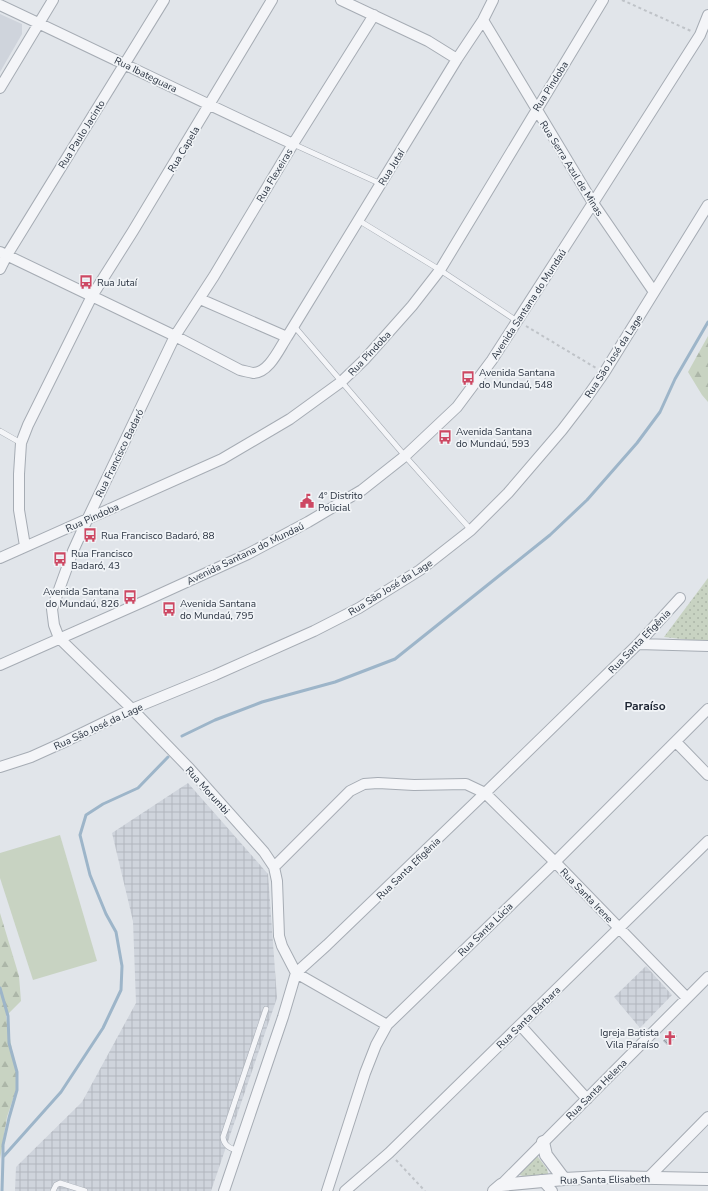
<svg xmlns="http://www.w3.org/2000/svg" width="708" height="1191" font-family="'Nunito Sans',sans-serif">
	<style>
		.built { fill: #cfd4dc }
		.industrial { fill: url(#industrial-grid) }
		.grass { fill: #c8d3c2 }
		.forest { fill: url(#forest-firs) }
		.park { fill: url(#park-dots) }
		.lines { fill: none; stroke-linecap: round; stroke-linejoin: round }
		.stream { stroke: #9db5c9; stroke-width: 3 }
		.building { fill: url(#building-cross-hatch) }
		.service-casing { stroke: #a6acb4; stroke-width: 6 }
		.minor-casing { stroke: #a6acb4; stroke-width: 12 }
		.tertiary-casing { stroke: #a6acb4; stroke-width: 14 }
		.path { stroke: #bfc3c8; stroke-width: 2; stroke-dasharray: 3 3; stroke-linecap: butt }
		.service { stroke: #f4f5f8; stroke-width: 5 }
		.minor { stroke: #f4f5f8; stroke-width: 10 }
		.tertiary { stroke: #f4f5f8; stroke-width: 12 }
		.labels { text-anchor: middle; stroke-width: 3.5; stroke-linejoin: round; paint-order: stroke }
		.street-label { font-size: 10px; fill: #2a3341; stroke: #f1f4f7 }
		.poi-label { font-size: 10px; fill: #2a3341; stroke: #f1f4f7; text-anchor: start }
		.quarter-label { font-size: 12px; font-weight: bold; fill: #1c2432; stroke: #f1f4f7 }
	</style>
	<defs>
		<pattern id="industrial-grid" width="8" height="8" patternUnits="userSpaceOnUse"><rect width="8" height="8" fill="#cfd4dc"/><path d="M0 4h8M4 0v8" fill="none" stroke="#b2b6be"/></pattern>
		<pattern id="forest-firs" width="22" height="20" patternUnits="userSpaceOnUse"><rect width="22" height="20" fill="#c8d3c2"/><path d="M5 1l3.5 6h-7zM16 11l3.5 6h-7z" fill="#acb6a8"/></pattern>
		<pattern id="park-dots" width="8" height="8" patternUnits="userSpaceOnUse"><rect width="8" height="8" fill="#c8d3c2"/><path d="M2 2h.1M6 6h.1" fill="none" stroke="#acb6a8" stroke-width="1.8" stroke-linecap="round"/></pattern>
		<pattern id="building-cross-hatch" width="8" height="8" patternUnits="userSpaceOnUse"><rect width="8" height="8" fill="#b8bec6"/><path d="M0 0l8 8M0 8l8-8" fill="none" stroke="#969ba2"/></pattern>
	</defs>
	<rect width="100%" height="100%" fill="#e1e5ea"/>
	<!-- built -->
	<path class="built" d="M0 14 22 24V34L0 72Z"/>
	<!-- industrial -->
	<path class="industrial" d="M188 783 268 874 277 998 211 1191H15L16 1167 82 1102 136 1003 133 921 112 833Z
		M646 966 672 995 640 1028 614 997Z"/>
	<!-- grass -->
	<path class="grass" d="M60 835 97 961 33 980 0 878V853Z"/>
	<!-- forest -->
	<path class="forest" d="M708 336V402L702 395 688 372Z
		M0 913 19 976 21 1001 6 1016 18 1084 7 1117 0 1159Z"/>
	<!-- park -->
	<path class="park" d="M708 578V642L664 637Z
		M535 1153 547 1169 549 1177 531 1179 517 1174Z"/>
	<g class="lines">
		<!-- stream -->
		<path class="stream" d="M182 736 215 720 262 702 335 682 395 659 550 535 587 500 637 443 660 412 675 379 708 322
			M0 988 8 1016 9 1043 17 1072V1090L9 1118 3 1145V1157
			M2 1191 3 1157 61 1092 103 1028 121 990 122 966 116 932 106 914 90 875 80 835 86 815 103 804 138 788 168 757"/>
	</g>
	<!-- building -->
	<path class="building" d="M672 1032 677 1036 668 1046 663 1041Z"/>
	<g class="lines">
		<defs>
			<path id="service" d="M293 144 381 184
				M358 220 440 270 517 321
				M294 326 405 456 471 530
				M0 431 21 443
				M238 1151C230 1148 224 1146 223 1137L266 1009
				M53 1191 56 1185 60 1183 85 1191"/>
			<path id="minor" d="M341 0 428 41 457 59
				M0 5C98 51 195 99 293 144
				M483 20 593 203 654 292
				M0 88 53 0
				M0 252 175 336 240 370C244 371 249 372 253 373 269 373 279 349 287 337L457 59 483 20 493 0
				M0 269 7 255 164 0
				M200 299 287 337
				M25 546 19 510V474L21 443 28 425 92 296 133 231 272 0
				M0 558 222 459 290 419 341 382 364 360 412 306 440 270 603 0
				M638 644 708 646
				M0 665 147 600 248 554 308 522 362 490 405 456 457 407 492 360 593 203 700 35 708 15
				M676 742 708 775
				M0 767 31 757 62 743 132 709 215 675 314 631 359 608 420 570 471 530 508 493 562 430 585 400 604 373 708 205
				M274 867 350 791 364 784 378 783 414 785 466 784 485 793 555 862 687 998
				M296 973 282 946 279 936 277 881 274 867 264 852 190 769 132 709 59 638 54 625 52 609 73 551 87 520 175 336 214 276 293 144 374 15
				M296 973 387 1025
				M520 1025 587 1099
				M648 1178 708 1117
				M542 1180 552 1191
				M501 1185 708 977
				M224 1191 283 1017 296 973 327 945 485 793 638 644 680 598
				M327 1191 365 1073 376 1045 387 1025 555 862 708 709
				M345 1191 389 1153 708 841"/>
			<path id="tertiary" d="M543 1142 546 1155 564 1179
				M494 1191 501 1185 564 1179 603 1177 708 1179"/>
		</defs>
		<!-- service casing -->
		<use href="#service" class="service-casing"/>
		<!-- minor casing -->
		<use href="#minor" class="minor-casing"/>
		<!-- tertiary casing -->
		<use href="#tertiary" class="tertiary-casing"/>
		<!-- path -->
		<path class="path" d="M622 0 691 31
			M526 326 596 368
			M396 1160 425 1191"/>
		<!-- service -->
		<use href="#service" class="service"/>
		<!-- minor -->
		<use href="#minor" class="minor"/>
		<!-- tertiary -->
		<use href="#tertiary" class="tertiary"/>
	</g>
	<!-- icons -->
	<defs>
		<symbol id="bus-bare" viewBox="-9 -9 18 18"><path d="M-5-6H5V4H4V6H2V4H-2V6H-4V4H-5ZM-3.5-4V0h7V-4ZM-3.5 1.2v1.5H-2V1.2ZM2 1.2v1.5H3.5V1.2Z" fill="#cd4863" stroke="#f1f4f7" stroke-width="2.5" paint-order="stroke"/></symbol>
		<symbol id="civic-bare" viewBox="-9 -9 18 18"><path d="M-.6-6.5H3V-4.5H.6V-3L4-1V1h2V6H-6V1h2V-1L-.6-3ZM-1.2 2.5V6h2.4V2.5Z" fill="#cd4863" stroke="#f1f4f7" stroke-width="2.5" paint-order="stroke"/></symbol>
		<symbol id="church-bare" viewBox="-9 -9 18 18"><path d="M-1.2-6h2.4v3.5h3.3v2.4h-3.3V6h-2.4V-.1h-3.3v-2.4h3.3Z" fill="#cd4863" stroke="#f1f4f7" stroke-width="2.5" paint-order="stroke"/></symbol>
	</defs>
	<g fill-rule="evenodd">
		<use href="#bus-bare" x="76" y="272" width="20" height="20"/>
		<use href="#bus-bare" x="458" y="368" width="20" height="20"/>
		<use href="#bus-bare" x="435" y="427" width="20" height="20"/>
		<use href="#civic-bare" x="297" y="491" width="20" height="20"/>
		<use href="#bus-bare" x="80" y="525" width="20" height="20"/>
		<use href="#bus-bare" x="50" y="549" width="20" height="20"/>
		<use href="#bus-bare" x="120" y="587" width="20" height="20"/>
		<use href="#bus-bare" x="159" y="599" width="20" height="20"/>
		<use href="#church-bare" x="660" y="1028" width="20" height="20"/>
	</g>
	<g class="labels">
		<!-- street labels -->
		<g class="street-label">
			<text transform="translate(146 74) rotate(26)" y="4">Rua Ibateguara</text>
			<text transform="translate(550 86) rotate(-58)" y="4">Rua Pindoba</text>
			<text transform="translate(81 134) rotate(-58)" y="4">Rua Paulo Jacinto</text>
			<text transform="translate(183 149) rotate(-59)" y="4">Rua Capela</text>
			<text transform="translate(391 167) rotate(-58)" y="4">Rua Jutaí</text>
			<text transform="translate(572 168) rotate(58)" y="4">Rua Serra Azul de Minas</text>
			<text transform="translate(274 175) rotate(-59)" y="4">Rua Flexeiras</text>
			<text transform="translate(528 304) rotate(-57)" y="4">Avenida Santana do Mundaú</text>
			<text transform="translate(369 353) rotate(-47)" y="4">Rua Pindoba</text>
			<text transform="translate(613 356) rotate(-57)" y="4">Rua São José da Lage</text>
			<text transform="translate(119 453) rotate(-64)" y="4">Rua Francisco Badaró</text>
			<text transform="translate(92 517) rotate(-24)" y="4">Rua Pindoba</text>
			<text transform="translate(245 553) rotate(-26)" y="4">Avenida Santana do Mundaú</text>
			<text transform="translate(390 587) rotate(-32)" y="4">Rua São José da Lage</text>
			<text transform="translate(639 641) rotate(-46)" y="4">Rua Santa Efigênia</text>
			<text transform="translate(98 726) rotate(-25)" y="4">Rua São José da Lage</text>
			<text transform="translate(208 790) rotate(48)" y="4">Rua Morumbi</text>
			<text transform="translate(408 868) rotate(-44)" y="4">Rua Santa Efigênia</text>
			<text transform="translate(587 895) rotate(46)" y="4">Rua Santa Irene</text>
			<text transform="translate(485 929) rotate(-44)" y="4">Rua Santa Lúcia</text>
			<text transform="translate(528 1017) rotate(-44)" y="4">Rua Santa Bárbara</text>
			<text transform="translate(596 1089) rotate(-45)" y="4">Rua Santa Helena</text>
			<text transform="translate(605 1179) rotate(-1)" y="4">Rua Santa Elisabeth</text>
		</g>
		<!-- poi labels -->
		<g class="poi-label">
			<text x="97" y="286">Rua Jutaí</text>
			<text x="479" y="376">Avenida Santana<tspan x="479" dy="12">do Mundaú, 548</tspan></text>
			<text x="456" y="435">Avenida Santana<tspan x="456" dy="12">do Mundaú, 593</tspan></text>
			<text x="318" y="499">4º Distrito<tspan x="318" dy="12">Policial</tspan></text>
			<text x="101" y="539">Rua Francisco Badaró, 88</text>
			<text x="71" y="557">Rua Francisco<tspan x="71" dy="12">Badaró, 43</tspan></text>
			<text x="119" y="595" text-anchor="end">Avenida Santana<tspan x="119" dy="12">do Mundaú, 826</tspan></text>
			<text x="180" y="607">Avenida Santana<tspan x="180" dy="12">do Mundaú, 795</tspan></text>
			<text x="659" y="1036" text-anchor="end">Igreja Batista<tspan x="659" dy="12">Vila Paraíso</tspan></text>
		</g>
		<!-- quarter labels -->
		<g class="quarter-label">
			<text x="645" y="710">Paraíso</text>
		</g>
	</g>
</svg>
